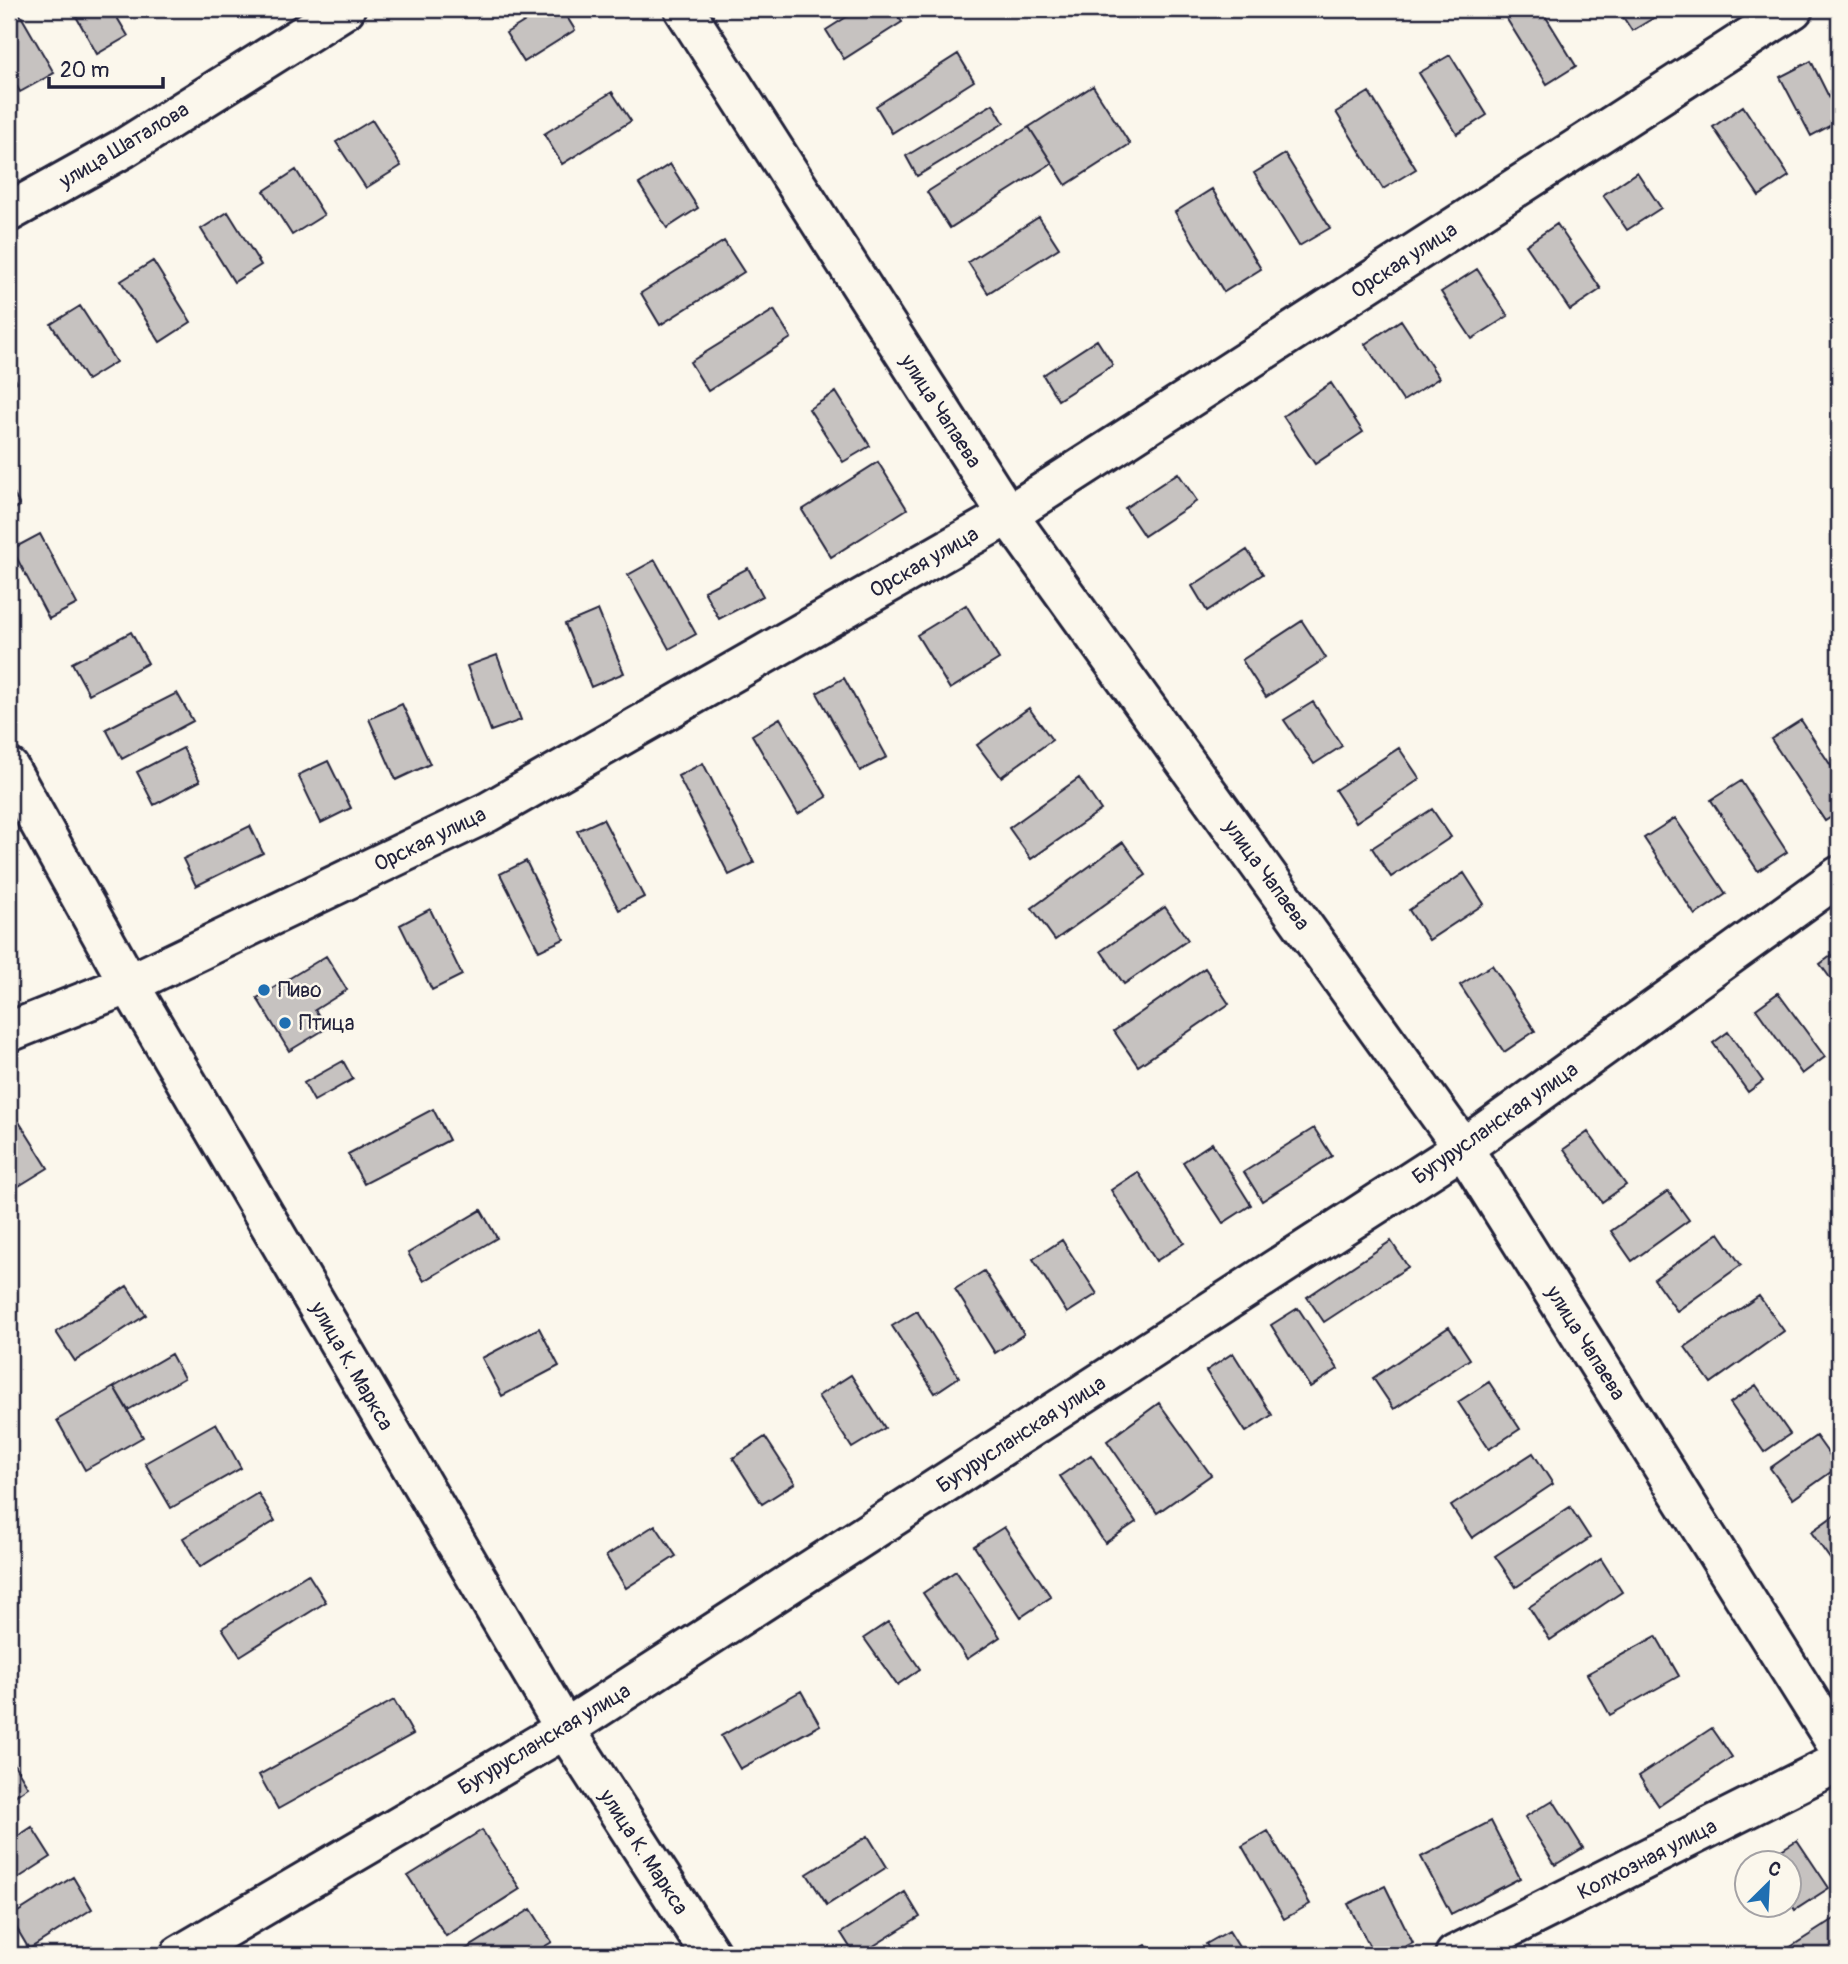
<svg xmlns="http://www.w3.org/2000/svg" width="1848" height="1964" font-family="Pangolin,sans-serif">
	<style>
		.building { fill: #c6c2c0; stroke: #22223b; stroke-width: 2 }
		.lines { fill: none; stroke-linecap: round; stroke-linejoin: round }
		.minor-casing { stroke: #22223b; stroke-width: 44 }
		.major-casing { stroke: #22223b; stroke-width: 44 }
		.minor { stroke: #fbf7ec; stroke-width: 38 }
		.major { stroke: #fbf7ec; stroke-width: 38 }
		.poi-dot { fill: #1f6fb2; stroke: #fbf7ec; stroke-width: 2.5 }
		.labels { text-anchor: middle; stroke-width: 5; stroke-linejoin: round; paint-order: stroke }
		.street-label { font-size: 21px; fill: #22223b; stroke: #fbf7ec }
		.poi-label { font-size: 21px; fill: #22223b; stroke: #fbf7ec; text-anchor: start }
	</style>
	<rect width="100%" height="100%" fill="#fbf7ec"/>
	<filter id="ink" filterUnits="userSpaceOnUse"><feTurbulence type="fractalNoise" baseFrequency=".0143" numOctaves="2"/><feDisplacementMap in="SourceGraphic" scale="14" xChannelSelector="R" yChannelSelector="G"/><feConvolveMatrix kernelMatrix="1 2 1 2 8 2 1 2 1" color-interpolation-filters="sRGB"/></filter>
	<g filter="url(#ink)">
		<!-- building -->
		<path class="building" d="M10 9H17L54 73 20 92 9 72Z
			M72 9H112L128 36 97 54Z
			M545 9H562L575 30 524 62 506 33Z
			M859 9H893L902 22 844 59 826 30Z
			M1511 9H1541L1576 66 1547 84 1503 13Z
			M1618 9H1657L1660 14 1632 31Z
			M958 54 974 81 892 133 876 106Z
			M1450 55 1487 115 1457 134 1419 73Z
			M1811 61 1839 117V121L1811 136 1780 77Z
			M1093 86 1130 144 1066 185 1029 127Z
			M612 92 631 121 562 164 544 134Z
			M1369 92 1416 169 1383 189 1336 112Z
			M993 104 1004 123 917 176 906 156Z
			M1743 106 1789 176 1759 196 1713 127Z
			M372 120 401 166 366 188 336 142Z
			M1029 127 1052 163 950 228 927 192Z
			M1285 154 1330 228 1299 246 1254 173Z
			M670 164 698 208 667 228 639 184Z
			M296 170 324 215 292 235 264 191Z
			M1637 172 1661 208 1627 230 1603 195Z
			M1212 189 1261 269 1224 292 1175 212Z
			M228 212 261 265 234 282 201 229Z
			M1039 217 1059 248 988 293 968 262Z
			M1557 224 1601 289 1570 310 1526 245Z
			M724 241 744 272 660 325 641 293Z
			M153 261 191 322 160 342 121 281Z
			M1477 269 1508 316 1472 339 1441 292Z
			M80 306 116 362 87 380 51 324Z
			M774 310 791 338 708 391 690 362Z
			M1401 320 1439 378 1403 401 1365 344Z
			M1097 340 1113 365 1058 400 1043 375Z
			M9 369 17 382 9 387Z
			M1331 383 1363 432 1315 464 1283 416Z
			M836 392 870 446 843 462 809 409Z
			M878 462 907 509 831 557 802 510Z
			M1178 473 1197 501 1144 536 1125 508Z
			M9 484 20 506 9 512Z
			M40 534 77 604 49 619 12 549Z
			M1247 550 1263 574 1207 611 1192 586Z
			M655 560 696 634 669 649 628 575Z
			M748 568 763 596 719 619 704 591Z
			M966 605 999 659 950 689 917 635Z
			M598 610 624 673 591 687 565 624Z
			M1302 621 1326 658 1266 697 1242 660Z
			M131 632 148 663 89 694 72 663Z
			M497 655 521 720 491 731 467 666Z
			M844 678 887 757 860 771 817 693Z
			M177 693 193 721 122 759 106 729Z
			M1313 702 1342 746 1314 764 1284 720Z
			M402 704 430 764 396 780 369 719Z
			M1029 708 1052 740 1001 777 977 745Z
			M780 718 827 797 798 814 752 735Z
			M1801 720 1839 778V812L1825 821 1771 739Z
			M183 748 200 781 154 805 137 772Z
			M1399 748 1420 779 1356 822 1335 790Z
			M328 761 351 808 321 823 298 775Z
			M703 763 754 863 729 875 678 776Z
			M1079 778 1101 810 1031 859 1009 828Z
			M1741 781 1787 852 1758 871 1711 800Z
			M1432 809 1451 837 1391 877 1372 848Z
			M1675 818 1726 894 1695 915 1644 838Z
			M603 819 644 897 619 910 577 831Z
			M250 826 263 853 196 886 183 859Z
			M1123 842 1146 875 1055 940 1032 908Z
			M526 861 564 939 539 951 500 874Z
			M1464 873 1484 904 1429 940 1409 910Z
			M1165 907 1188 940 1124 984 1101 951Z
			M430 909 462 975 432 990 400 925Z
			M1839 950V990L1820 964Z
			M326 956 347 990 315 1010 327 1028 289 1051 257 998Z
			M1492 965 1535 1031 1504 1052 1460 985Z
			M1205 968 1229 1004 1138 1066 1114 1031Z
			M1778 993 1825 1057 1802 1074 1756 1009Z
			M1728 1032 1763 1081 1748 1092 1713 1043Z
			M343 1061 353 1079 314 1101 304 1083Z
			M433 1109 449 1140 364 1184 348 1154Z
			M16 1117 48 1168 9 1192V1122Z
			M1314 1128 1332 1156 1262 1201 1244 1172Z
			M1588 1132 1626 1185 1602 1202 1564 1149Z
			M1212 1143 1251 1205 1223 1223 1183 1162Z
			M1138 1172 1184 1243 1156 1261 1111 1190Z
			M1668 1191 1689 1220 1632 1261 1611 1231Z
			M481 1210 497 1238 424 1281 408 1253Z
			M1719 1233 1741 1265 1677 1311 1654 1279Z
			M1062 1240 1097 1294 1067 1313 1033 1259Z
			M1391 1241 1408 1267 1324 1322 1307 1297Z
			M984 1271 1024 1334 995 1353 955 1289Z
			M127 1286 146 1315 75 1361 56 1332Z
			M1759 1296 1784 1331 1711 1383 1685 1347Z
			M1298 1308 1338 1369 1310 1387 1271 1325Z
			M917 1311 959 1377 935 1393 892 1326Z
			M1449 1327 1470 1359 1394 1409 1373 1378Z
			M539 1328 559 1366 502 1396 482 1358Z
			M1233 1353 1272 1415 1246 1432 1206 1371Z
			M171 1354 184 1378 128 1410 114 1387Z
			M851 1375 885 1428 852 1448 818 1396Z
			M1489 1382 1520 1429 1489 1449 1458 1402Z
			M1756 1385 1790 1434 1764 1452 1730 1403Z
			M114 1387 143 1437 85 1470 57 1420Z
			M1159 1403 1211 1475 1157 1513 1107 1441Z
			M216 1423 241 1468 171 1508 145 1463Z
			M1816 1436 1838 1467 1793 1499 1770 1468Z
			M765 1437 795 1483 762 1504 733 1458Z
			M1533 1453 1553 1484 1472 1538 1451 1506Z
			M1091 1455 1136 1522 1105 1543 1060 1476Z
			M258 1493 275 1521 200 1567 183 1538Z
			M1570 1507 1590 1538 1516 1587 1495 1556Z
			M1839 1512V1558L1833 1563 1811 1532Z
			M655 1525 676 1556 626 1588 606 1556Z
			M1004 1527 1051 1597 1021 1617 974 1546Z
			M1601 1559 1622 1592 1550 1640 1529 1607Z
			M956 1571 1000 1637 967 1659 923 1593Z
			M308 1574 326 1602 240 1656 222 1628Z
			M888 1622 920 1669 897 1685 864 1638Z
			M1656 1636 1679 1676 1610 1715 1587 1674Z
			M801 1691 820 1725 740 1769 721 1736Z
			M394 1700 413 1734 278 1809 259 1775Z
			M1712 1728 1732 1757 1659 1806 1639 1776Z
			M9 1756 28 1787 9 1800Z
			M1553 1800 1583 1848 1555 1865 1525 1817Z
			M1491 1821 1520 1878 1451 1914 1421 1857Z
			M32 1827 51 1857 9 1884V1842Z
			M482 1830 520 1889 446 1936 408 1876Z
			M1268 1831 1310 1904 1284 1919 1242 1846Z
			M868 1836 887 1867 827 1905 807 1874Z
			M1797 1840 1829 1888 1795 1910 1788 1899V1862H1765L1764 1861Z
			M73 1877 92 1909 29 1949 10 1917Z
			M1385 1886 1413 1943 1389 1955H1374L1348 1904Z
			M905 1892 920 1917 859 1955H855L841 1933Z
			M531 1909 552 1942 530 1955H466L463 1951Z
			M1839 1916V1955H1778Z
			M1229 1931 1244 1955H1213L1206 1944Z
			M1146 1945 1152 1955H1127Z"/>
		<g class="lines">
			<defs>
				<path id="minor" d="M684 9 1008 515 1463 1148 1839 1748
					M9 212 124 148 345 9
					M9 1032 129 984 488 812 1008 515 1793 9
					M180 1955 565 1729 1463 1148 1839 876
					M1455 1955 1839 1762"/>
				<path id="major" d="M9 768 129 984 565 1729 711 1955"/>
			</defs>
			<!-- minor casing -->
			<use href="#minor" class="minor-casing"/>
			<!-- major casing -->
			<use href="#major" class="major-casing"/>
			<!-- minor -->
			<use href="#minor" class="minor"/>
			<!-- major -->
			<use href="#major" class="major"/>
		</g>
	</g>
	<!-- markers -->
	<g class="poi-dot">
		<circle cx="264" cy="990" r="7"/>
		<circle cx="285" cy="1023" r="7"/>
	</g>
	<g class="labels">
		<!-- street labels -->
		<g class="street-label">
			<text transform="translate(124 145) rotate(-31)" y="7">улица Шаталова</text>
			<text transform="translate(1404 260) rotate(-33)" y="7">Орская улица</text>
			<text transform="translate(941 411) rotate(57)" y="7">улица Чапаева</text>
			<text transform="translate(924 562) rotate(-30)" y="7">Орская улица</text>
			<text transform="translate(430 839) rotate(-26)" y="7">Орская улица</text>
			<text transform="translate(1267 875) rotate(54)" y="7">улица Чапаева</text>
			<text transform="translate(1495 1123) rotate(-35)" y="7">Бугурусланская улица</text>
			<text transform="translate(1586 1343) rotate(58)" y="7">улица Чапаева</text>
			<text transform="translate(352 1366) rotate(60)" y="7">улица К. Маркса</text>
			<text transform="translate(1021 1434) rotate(-33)" y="7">Бугурусланская улица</text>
			<text transform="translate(544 1739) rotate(-31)" y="7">Бугурусланская улица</text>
			<text transform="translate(644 1852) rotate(57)" y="7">улица К. Маркса</text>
			<text transform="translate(1647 1859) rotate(-27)" y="7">Колхозная улица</text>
		</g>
		<!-- poi labels -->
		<g class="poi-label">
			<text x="278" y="997">Пиво</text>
			<text x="299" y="1030">Птица</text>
		</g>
	</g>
	<!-- margin -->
	<rect width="1848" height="1964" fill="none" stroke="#fbf7ec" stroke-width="35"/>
	<rect x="18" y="18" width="1813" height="1929" fill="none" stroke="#22223b" stroke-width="2.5" filter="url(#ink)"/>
	<!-- north arrow -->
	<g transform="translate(1768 1884) rotate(24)"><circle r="33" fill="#fbf7ec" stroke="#a4a2a5" stroke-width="2"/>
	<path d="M0-5L12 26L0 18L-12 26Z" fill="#1f6fb2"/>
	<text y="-10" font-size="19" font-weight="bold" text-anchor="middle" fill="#22223b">С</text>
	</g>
	<!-- scale -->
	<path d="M49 77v10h114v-10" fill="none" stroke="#22223b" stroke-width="3.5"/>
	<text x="60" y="77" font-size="21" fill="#22223b" stroke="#fbf7ec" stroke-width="5" paint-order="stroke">20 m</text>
</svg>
